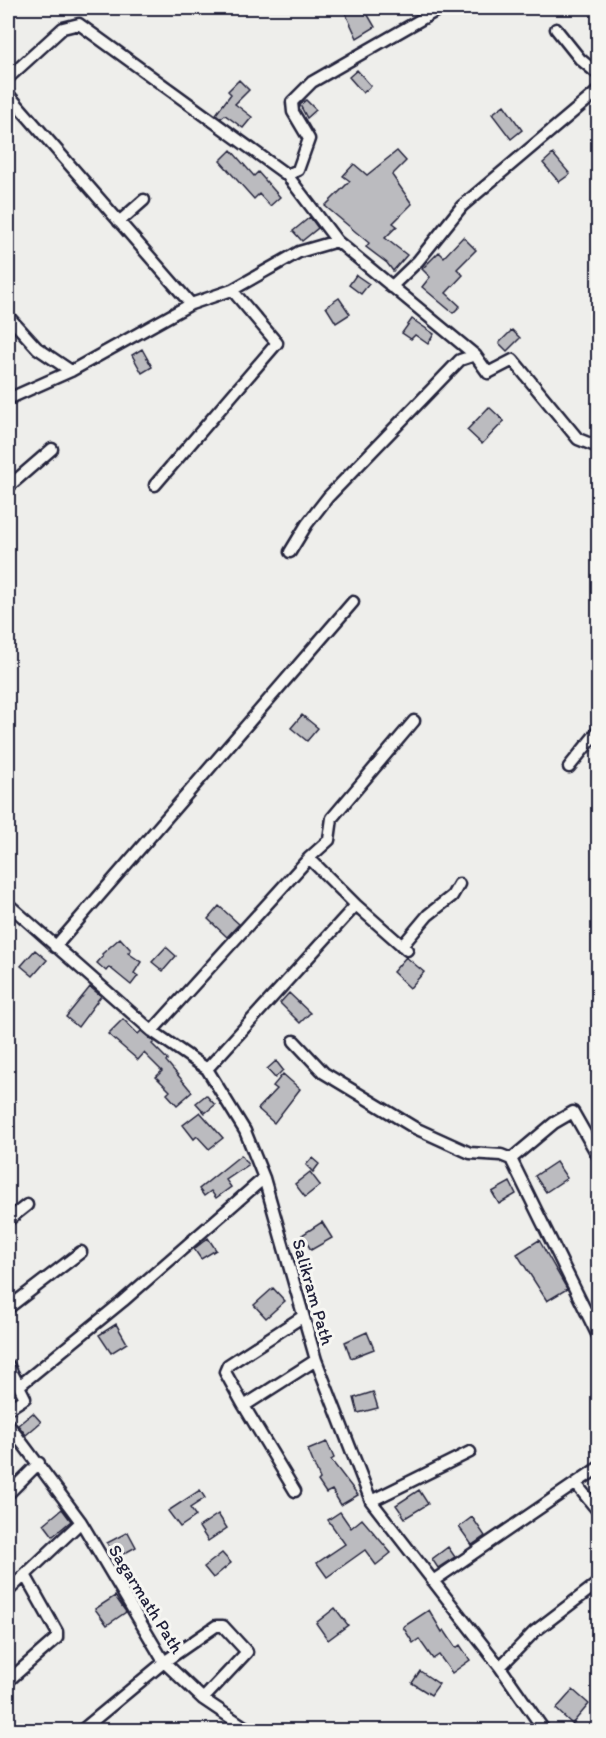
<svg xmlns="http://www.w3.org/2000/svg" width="606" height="1738" font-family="Itim,sans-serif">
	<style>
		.building { fill: #bbbbbf; stroke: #22223b; stroke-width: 1.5 }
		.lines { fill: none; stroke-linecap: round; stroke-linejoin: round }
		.street-casing { stroke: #22223b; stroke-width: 15 }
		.street { stroke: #f6f6f2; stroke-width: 10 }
		.labels { text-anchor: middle; stroke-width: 6; stroke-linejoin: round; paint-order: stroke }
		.street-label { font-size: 18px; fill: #22223b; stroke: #f6f6f2 }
	</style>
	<rect width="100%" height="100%" fill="#eeeeeb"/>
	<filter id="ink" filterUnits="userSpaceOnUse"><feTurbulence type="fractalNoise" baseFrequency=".0167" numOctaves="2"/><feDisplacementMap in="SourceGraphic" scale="12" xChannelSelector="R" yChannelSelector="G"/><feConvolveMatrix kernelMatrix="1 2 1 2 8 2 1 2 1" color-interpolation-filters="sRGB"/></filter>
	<g filter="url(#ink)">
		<!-- building -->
		<path class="building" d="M343 8H364L375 27 357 38Z
			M357 70 371 86 363 93 349 77Z
			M239 80 249 90 235 104 252 117 243 128 225 115 221 118 216 114 231 94 228 91Z
			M306 100 316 110 307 118 300 105Z
			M504 105 522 130 511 139 492 114Z
			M231 150 254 176 258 172 280 197 270 206 259 194 254 199 220 161Z
			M397 151 406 161 392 175 412 204 393 223 397 226 385 238 407 255 393 271 387 263 366 247 369 243 325 206 350 181 343 176 354 164 367 175Z
			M553 154 570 174 559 182 543 163Z
			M310 217 318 228 302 241 293 231Z
			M463 237 476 250 457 269 463 275 446 293 460 306 453 313 422 287 430 277 422 269 439 252 444 257Z
			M356 275 369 284 361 294 349 285Z
			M339 298 350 314 336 323 326 307Z
			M412 319 434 334 428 344 415 335 411 339 402 333Z
			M512 330 520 338 507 351 499 343Z
			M142 349 152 367 142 373 132 355Z
			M489 407 504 421 482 444 467 430Z
			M302 715 318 728 307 741 291 728Z
			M219 906 239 924 227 937 208 919Z
			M120 938 131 950 128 953 141 962 134 973 138 976 131 985 109 967 106 971 97 963 103 956 102 954Z
			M166 947 176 956 163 971 152 962Z
			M35 950 47 960 33 976 21 966Z
			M406 957 424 972 410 988 393 972Z
			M90 987 101 996 78 1027 66 1017Z
			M289 993 310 1013 300 1023 280 1003Z
			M123 1019 138 1034 141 1031 154 1042 152 1044 168 1060 166 1061 192 1092 177 1105 167 1094 170 1091 156 1077 162 1071 144 1053 138 1060 108 1034Z
			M276 1061 283 1070 275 1078 267 1069Z
			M283 1074 300 1089 274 1123 258 1109 277 1089 273 1086Z
			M206 1095 215 1105 205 1113 196 1103Z
			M200 1112 223 1138 209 1149 197 1136 194 1139 183 1125Z
			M241 1155 248 1165 226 1180 231 1187 216 1198 211 1191 204 1196 199 1189Z
			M312 1158 319 1164 313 1172 306 1165Z
			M556 1162 567 1178 546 1192 535 1176Z
			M310 1172 320 1185 305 1197 295 1184Z
			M510 1182 516 1194 499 1204 492 1192Z
			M322 1222 332 1238 311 1250 302 1235Z
			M208 1238 216 1250 201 1259 194 1249Z
			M539 1240 567 1289 547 1301 517 1254Z
			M273 1288 285 1301 266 1318 254 1305Z
			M116 1324 127 1343 111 1353 99 1335Z
			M367 1332 374 1349 351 1358 345 1342Z
			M373 1392 378 1408 358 1413 354 1398Z
			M33 1413 41 1422 26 1435 18 1425Z
			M327 1442 334 1458 331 1460 358 1495 341 1505 332 1490 326 1493 318 1481 320 1479 308 1450Z
			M200 1490 205 1498 190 1508 196 1516 180 1527 168 1511Z
			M419 1490 428 1504 405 1518 396 1505Z
			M62 1509 71 1521 53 1536 44 1524Z
			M340 1512 351 1528 362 1519 391 1553 376 1565 365 1550 327 1577 317 1563 345 1544 328 1520Z
			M218 1514 227 1528 208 1541 199 1527Z
			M472 1517 485 1536 472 1545 459 1527Z
			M128 1532 136 1547 116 1558 107 1543Z
			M448 1547 455 1557 438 1568 432 1559Z
			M222 1553 231 1563 213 1578 204 1567Z
			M115 1596 126 1612 107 1625 95 1609Z
			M335 1608 348 1625 328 1640 316 1623Z
			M429 1610 442 1632 444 1630 456 1648 460 1645 470 1660 452 1673 439 1655 433 1659 419 1639 413 1643 403 1627Z
			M420 1671 439 1684 431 1695 412 1683Z
			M573 1690 589 1704 572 1724 556 1709Z"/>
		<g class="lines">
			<defs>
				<path id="street" d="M556 29 580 59 598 74
					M8 78 63 28 79 24 287 175 337 241 475 355 488 373 513 360 578 439 598 447
					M8 94 191 304
					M287 175 298 170 309 139 293 112 292 102 312 82 441 8
					M119 222 144 200
					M391 287 418 261 462 206 598 91
					M8 316 37 348 71 371
					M8 399 71 371 191 304 232 290 299 252 337 241
					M155 485 277 343 232 290
					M8 487 52 449
					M290 552 307 524 328 497 460 360 475 355
					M569 767 598 731
					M309 858 329 840 332 818 414 721
					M8 904 152 1031 207 1069 245 1131 264 1178 316 1360 371 1501 500 1667 544 1730
					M356 905 407 950
					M402 946 428 915 452 896 459 884
					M55 947 353 602
					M152 1031 309 858 356 905 207 1069
					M294 1041 324 1073 415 1128 470 1153 501 1155 511 1159 554 1123 573 1112 598 1156
					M511 1159 598 1336
					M8 1220 27 1205
					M8 1308 81 1252
					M302 1317 228 1365 225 1372 244 1406 316 1360
					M8 1365 19 1386
					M244 1406 295 1491
					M8 1409 25 1398 19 1386 123 1301 264 1178
					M8 1424 81 1522 8 1591
					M576 1484 598 1511
					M8 1494 39 1463
					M371 1501 470 1452
					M81 1522 164 1662 203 1699 249 1730
					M433 1581 598 1468
					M500 1667 534 1632 598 1583
					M8 1681 57 1638V1632L25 1575
					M82 1730 164 1662 216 1626H223L247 1652 203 1699"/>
			</defs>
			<!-- street casing -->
			<use href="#street" class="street-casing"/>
			<!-- street -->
			<use href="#street" class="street"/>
		</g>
	</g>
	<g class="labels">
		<!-- street labels -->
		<g class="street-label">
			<text transform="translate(313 1292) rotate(74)" y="6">Salikram Path</text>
			<text transform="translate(146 1599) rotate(58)" y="6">Sagarmath Path</text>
		</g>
	</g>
	<!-- margin -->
	<rect width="606" height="1738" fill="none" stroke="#f6f6f2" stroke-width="30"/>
	<rect x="15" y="15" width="576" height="1708" fill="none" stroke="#22223b" stroke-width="2" filter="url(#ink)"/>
</svg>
